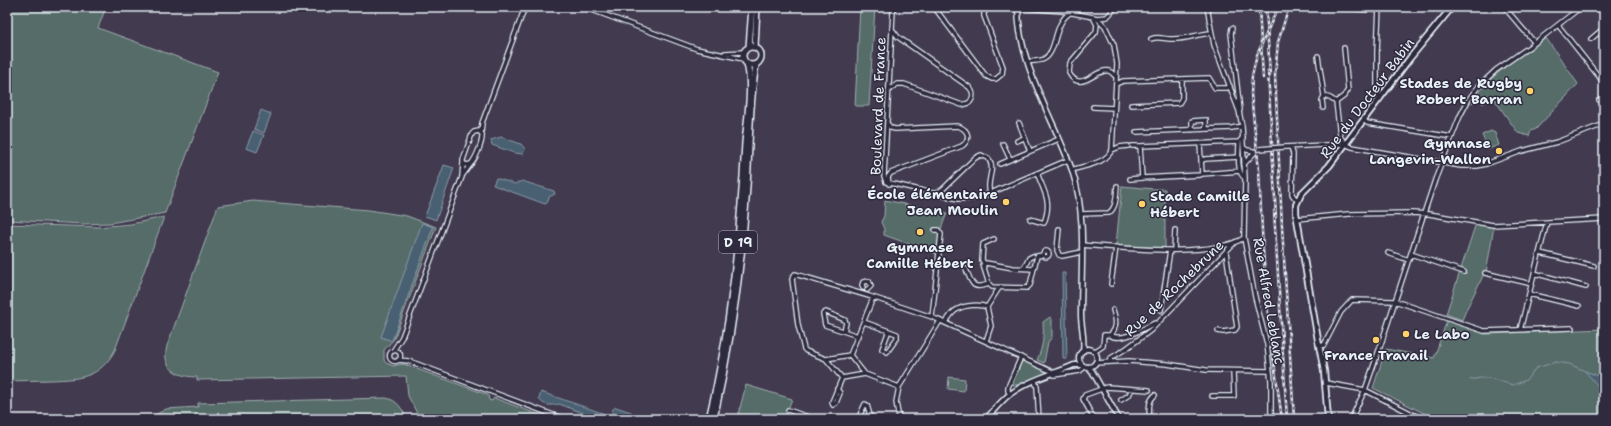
<svg xmlns="http://www.w3.org/2000/svg" width="1611" height="426" font-family="'Shantell Sans',sans-serif">
	<style>
		.green { fill: #566c67; stroke: #9faeb0 }
		.water { fill: #496173; stroke: #899ba8 }
		.lines { fill: none; stroke-linecap: round; stroke-linejoin: round }
		.stream { stroke: #899ba8; stroke-width: 1 }
		.minor-casing { stroke: #e8f1f8; stroke-width: 6 }
		.tertiary-casing { stroke: #e8f1f8; stroke-width: 7 }
		.secondary-casing { stroke: #e8f1f8; stroke-width: 8 }
		.primary-casing { stroke: #e8f1f8; stroke-width: 8 }
		.minor { stroke: #2f2a3d; stroke-width: 3.5 }
		.tertiary { stroke: #2f2a3d; stroke-width: 4 }
		.secondary { stroke: #2f2a3d; stroke-width: 4.5 }
		.primary { stroke: #2f2a3d; stroke-width: 5 }
		.rail-casing { stroke: #e8f1f8; stroke-width: 2.5 }
		.rail { stroke: #2f2a3d; stroke-width: 1; stroke-dasharray: 3; stroke-linecap: butt }
		.minor-bridge-casing { stroke: #e8f1f8; stroke-width: 6; stroke-linecap: butt }
		.minor-bridge { stroke: #2f2a3d; stroke-width: 3.5 }
		.poi-dot { fill: #ffd166; stroke: #2f2a3d; stroke-width: 1.5 }
		.labels { text-anchor: middle; stroke-width: 3; stroke-linejoin: round; paint-order: stroke }
		.shield { fill: #2f2a3d; stroke: #b0b5c0; stroke-width: 1 }
		.shield-label { font-size: 13px; font-weight: bold; fill: #e8f1f8 }
		.poi-label { font-size: 14px; font-weight: bold; fill: #e8f1f8; stroke: #2f2a3d; text-anchor: end }
		.street-label { font-size: 14px; fill: #e8f1f8; stroke: #2f2a3d }
	</style>
	<rect width="100%" height="100%" fill="#423a4f"/>
	<filter id="ink" filterUnits="userSpaceOnUse"><feTurbulence type="fractalNoise" baseFrequency=".025" numOctaves="2"/><feDisplacementMap in="SourceGraphic" scale="8" xChannelSelector="R" yChannelSelector="G"/><feConvolveMatrix kernelMatrix="1 2 1 2 8 2 1 2 1" color-interpolation-filters="sRGB"/></filter>
	<g filter="url(#ink)">
		<!-- green -->
		<path class="green" d="M7 7H106L98 28 218 72 165 213 110 223 84 224 7 220Z
			M860 7H875L869 106H855Z
			M1546 38 1578 84 1536 129 1531 131 1529 136 1518 133 1492 96 1483 104 1481 99 1472 103C1489 74 1519 57 1546 38Z
			M1491 131 1495 133 1499 145 1488 149 1482 135Z
			M1122 186 1154 189H1165V248L1116 245Z
			M885 200 947 213 939 234 937 254 884 235V229L881 222 884 216Z
			M253 201 369 210 407 216 436 227 394 339 384 350V360L386 363 393 366 403 364 488 395 489 400 492 401 494 398 550 419H420L408 396 406 376 197 380V377C177 377 161 368 167 346L218 206Z
			M164 217 115 350C100 378 80 379 51 380 36 380 22 381 7 381V224L98 227 131 224Z
			M1476 223 1494 226 1487 268 1467 308 1462 320 1446 314Z
			M1050 317 1052 319V337L1048 342 1044 363 1037 360C1043 347 1044 336 1043 322Z
			M1447 320 1485 334 1604 329V419H1436L1373 388 1386 349 1434 358Z
			M1022 361 1046 370V373L1017 385H1013V382Z
			M949 377 965 379 964 391 948 389Z
			M746 385 792 399 784 419H737Z
			M386 398C398 400 402 409 407 419H148L166 409 198 407V403Z"/>
		<!-- water -->
		<path class="water" d="M261 110 271 114 264 133 254 129Z
			M253 131 264 135 257 152 246 148Z
			M501 137 521 144 525 149 523 154 514 153 492 145 491 140Z
			M444 165 454 168 436 220 425 216Z
			M496 178 515 184 522 181 554 191 555 194 549 197 547 203 545 204 493 185Z
			M422 223 433 227 392 341 381 337Z
			M1062 273H1065L1067 359H1063Z
			M1585 371 1604 378V393Z
			M541 392 605 414 606 417 605 419H599L559 404C552 406 543 406 539 399Z
			M616 407 631 412 633 415 631 419H610L613 409Z"/>
		<g class="lines">
			<!-- stream -->
			<path class="stream" d="M1470 380 1480 378H1489L1513 385 1526 380 1536 368 1556 362 1569 364 1585 371"/>
			<defs>
				<path id="minor" d="M584 7 697 49 743 59
					M894 7 893 11 884 176 886 182 958 199 979 198 1068 160
					M934 7 986 76 992 79H996L1002 74 1003 67 984 16V13L988 7
					M1013 7 1062 11 1093 17 1097 18 1105 26 1114 45 1117 64 1112 150C1105 164 1086 165 1072 170
					M1207 7 1214 45 1239 111 1242 126 1245 178 1244 238 1255 297 1267 344 1271 381V419
					M1379 7 1377 52V92L1380 99
					M1504 7 1535 43
					M1338 8 1378 10
					M1093 17 1097 25 1096 32 1070 63 1069 73C1080 94 1096 68 1109 71 1112 72 1114 75 1116 77
					M1097 18 1107 17 1116 7
					M1558 25 1604 83
					M1232 28 1231 34 1240 110
					M1151 39C1158 36 1164 39 1170 39 1185 40 1197 34 1211 33
					M1591 39 1604 28
					M725 53 744 52
					M1318 56 1324 96 1330 98 1336 102 1340 136 1345 144
					M1028 62C1033 60 1039 62 1044 59 1058 51 1053 23 1070 13
					M1116 84 1123 81 1209 78 1215 88H1227L1230 86
					M888 91 897 84H904L962 105 969 103C974 98 974 92 969 87L898 37 892 29
					M1599 100 1604 98
					M1336 102 1344 96 1348 90 1344 48
					M1131 105 1179 103 1182 98V80
					M1093 107 1114 108
					M1323 108 1322 100 1324 96
					M1364 120 1367 123 1452 137
					M887 123 891 128 895 129 958 126C969 130 971 139 962 146L891 173 888 177 889 184
					M1019 123 1030 151
					M1192 130V121L1206 120V129
					M479 131 482 134C483 142 476 158 471 164L466 165 463 163V160L472 134 474 132Z
					M1136 132 1232 128 1242 126
					M481 133 482 123 525 7
					M1243 137 1239 142C1239 152 1236 173 1245 178
					M1017 141 1024 138
					M1003 144 1010 159
					M1200 144 1202 174 1200 175 1142 178 1140 146 1239 142
					M1132 146H1140
					M1285 147 1345 144 1352 147 1461 166H1477L1486 164 1522 151 1557 142 1604 124
					M1291 147 1293 154 1292 194 1294 197 1297 200
					M1244 148 1247 150 1253 151
					M1112 150 1119 147 1128 146
					M1201 161 1205 159 1239 157
					M1000 164 1059 139
					M1244 164 1257 150
					M1202 174 1240 171
					M462 176 470 165
					M1130 179 1142 178
					M935 194 943 189 975 158 981 155 988 158C997 169 985 181 990 193
					M1081 214 1109 213C1117 207 1116 195 1117 186
					M1030 219 1044 223C1052 201 1045 194 1037 173
					M1297 219 1349 214 1412 213 1429 214 1493 225 1604 219
					M1059 229 1057 250 1059 255 1062 256 1082 252
					M1082 245C1121 248 1211 258 1244 238
					M1174 250 1175 230
					M1043 254a3 3 0 1 1 6 0a3 3 0 1 1-6 0Z
					M1388 253 1409 260
					M1540 253 1594 266
					M1411 254 1464 272
					M984 263 982 260 983 244 994 239
					M1024 268 1029 258 1033 256
					M966 269C972 284 972 290 989 284
					M1033 269 1013 268 986 263 983 265 989 284 992 287 1027 288 1030 285 1037 256 1043 255
					M1485 273 1532 284
					M1534 273 1586 287
					M1111 284 1116 247
					M863 288 862 285 863 282 869 281 871 286 867 290
					M1529 294 1579 306
					M987 307 999 288
					M1161 310 1170 250
					M932 317 941 234 938 230H935
					M864 322 897 334V338L887 352 882 349 888 333 887 331
					M946 323C948 318 953 311 958 309 965 305 980 304 987 307L991 326 986 341
					M1520 330 1547 222
					M844 331 846 323 845 320 826 312 823 314 825 325 858 336
					M1218 331 1223 332 1235 330 1237 327 1226 252
					M1110 335C1121 343 1144 328 1155 323
					M1319 346 1324 345 1341 312 1352 300 1395 301 1484 331 1572 328
					M389.5 356a5.5 5.5 0 1 1 11 0a5.5 5.5 0 1 1-11 0Z
					M393 351 402 337 462 177 463 163
					M1093 351 1097 350 1103 346 1104 335H1110C1118 328 1116 319 1113 310
					M850 355 873 298
					M826 359 806 351 804 349 798 325 792 279 795 274 869 296 932 317 1055 373
					M398 360 409 361 564 419
					M1109 362 1111 358 1127 348 1151 330 1235 242
					M1095 363 1129 361 1167 364 1206 370 1270 371
					M865 374 850 355 826 359 842 378 865 374 899 387
					M1054 375 1080 371 1085 367
					M1035 381 1037 387 1039 419
					M1326 383 1365 390 1422 419
					M837 389 840 393 836 403 833 405 832 402 842 378
					M1010 394 1008 391V387L1021 357
					M1212 396H1234L1233 371
					M1121 400 1129 395 1132 389
					M788 410 814 419
					M858 419 865 404 867 405 871 419
					M899 419 896 402 899 387 940 321
					M1094 419 1083 399 1085 395 1107 387 1149 390
					M1149 419C1150 410 1147 402 1155 395
					M1351 419 1365 390 1380 347 1435 180 1460 116 1469 99 1478 87 1496 70 1532 45 1581 7"/>
				<path id="tertiary" d="M1018 7C1018 65 1053 117 1072 170 1087 215 1081 267 1081 315 1081 326 1085 339 1083 351
					M1079 358a9 9 0 1 1 18 0a9 9 0 1 1-18 0Z
					M1088 367 1092 371 1119 419
					M986 419C994 410 1001 401 1010 394 1029 380 1053 374 1074 365H1081"/>
				<path id="secondary" d="M1328 419 1324 371 1318 340 1296 213V205L1301 194 1329 166 1410 58 1452 7"/>
				<path id="primary" d="M743 56a9 9 0 1 1 18 0a9 9 0 1 1-18 0Z
					M749 47 752 7
					M755 47 757 7
					M709 419C731 329 740 235 745 143 747 120 753 85 747 64
					M714 419C730 347 741 274 746 200 750 155 748 109 756 65"/>
			</defs>
			<!-- minor casing -->
			<use href="#minor" class="minor-casing"/>
			<!-- tertiary casing -->
			<use href="#tertiary" class="tertiary-casing"/>
			<!-- secondary casing -->
			<use href="#secondary" class="secondary-casing"/>
			<!-- primary casing -->
			<use href="#primary" class="primary-casing"/>
			<!-- minor -->
			<use href="#minor" class="minor"/>
			<!-- tertiary -->
			<use href="#tertiary" class="tertiary"/>
			<!-- secondary -->
			<use href="#secondary" class="secondary"/>
			<!-- primary -->
			<use href="#primary" class="primary"/>
			<defs>
				<path id="rail" d="M1259 7 1263 78
					M1266 7 1270 76
					M1278 7 1257 55 1252 76 1251 94 1259 170 1263 250 1269 327 1282 419
					M1289 7 1278 42 1275 75 1282 227 1294 419
					M1268 71 1276 217
					M1274 211 1287 419"/>
			</defs>
			<!-- rail casing -->
			<use href="#rail" class="rail-casing"/>
			<!-- rail -->
			<use href="#rail" class="rail"/>
			<defs>
				<path id="minor-bridge" d="M1259 149 1285 147"/>
			</defs>
			<!-- minor-bridge casing -->
			<use href="#minor-bridge" class="minor-bridge-casing"/>
			<!-- minor-bridge -->
			<use href="#minor-bridge" class="minor-bridge"/>
		</g>
	</g>
	<!-- markers -->
	<g class="poi-dot">
		<circle cx="1530" cy="91" r="4"/>
		<circle cx="1499" cy="151" r="4"/>
		<circle cx="1006" cy="202" r="4"/>
		<circle cx="1142" cy="204" r="4"/>
		<circle cx="920" cy="232" r="4"/>
		<circle cx="1406" cy="334" r="4"/>
		<circle cx="1376" cy="340" r="4"/>
	</g>
	<g class="labels">
		<!-- shield labels -->
		<rect class="shield" x="719" y="231" width="38" height="22" rx="3"/>
		<g class="shield-label">
			<text x="738" y="247">D 19</text>
		</g>
		<!-- poi labels -->
		<g class="poi-label">
			<text x="1522" y="88">Stades de Rugby<tspan x="1522" dy="16">Robert Barran</tspan></text>
			<text x="1491" y="148">Gymnase<tspan x="1491" dy="16">Langevin-Wallon</tspan></text>
			<text x="998" y="199">École élémentaire<tspan x="998" dy="16">Jean Moulin</tspan></text>
			<text x="1150" y="201" text-anchor="start">Stade Camille<tspan x="1150" dy="16">Hébert</tspan></text>
			<text x="920" y="252" text-anchor="middle">Gymnase<tspan x="920" dy="16">Camille Hébert</tspan></text>
			<text x="1414" y="339" text-anchor="start">Le Labo</text>
			<text x="1376" y="360" text-anchor="middle">France Travail</text>
		</g>
		<!-- street labels -->
		<g class="street-label">
			<text transform="translate(1367 98) rotate(-53)" y="5">Rue du Docteur Babin</text>
			<text transform="translate(878 106) rotate(-88)" y="5">Boulevard de France</text>
			<text transform="translate(1174 288) rotate(-44)" y="5">Rue de Rochebrune</text>
			<text transform="translate(1269 301) rotate(80)" y="5">Rue Alfred Leblanc</text>
		</g>
	</g>
	<!-- margin -->
	<rect width="1611" height="426" fill="none" stroke="#2f2a3d" stroke-width="24"/>
	<rect x="12" y="12" width="1587" height="402" fill="none" stroke="#e8f1f8" stroke-width="1.5" filter="url(#ink)"/>
</svg>
